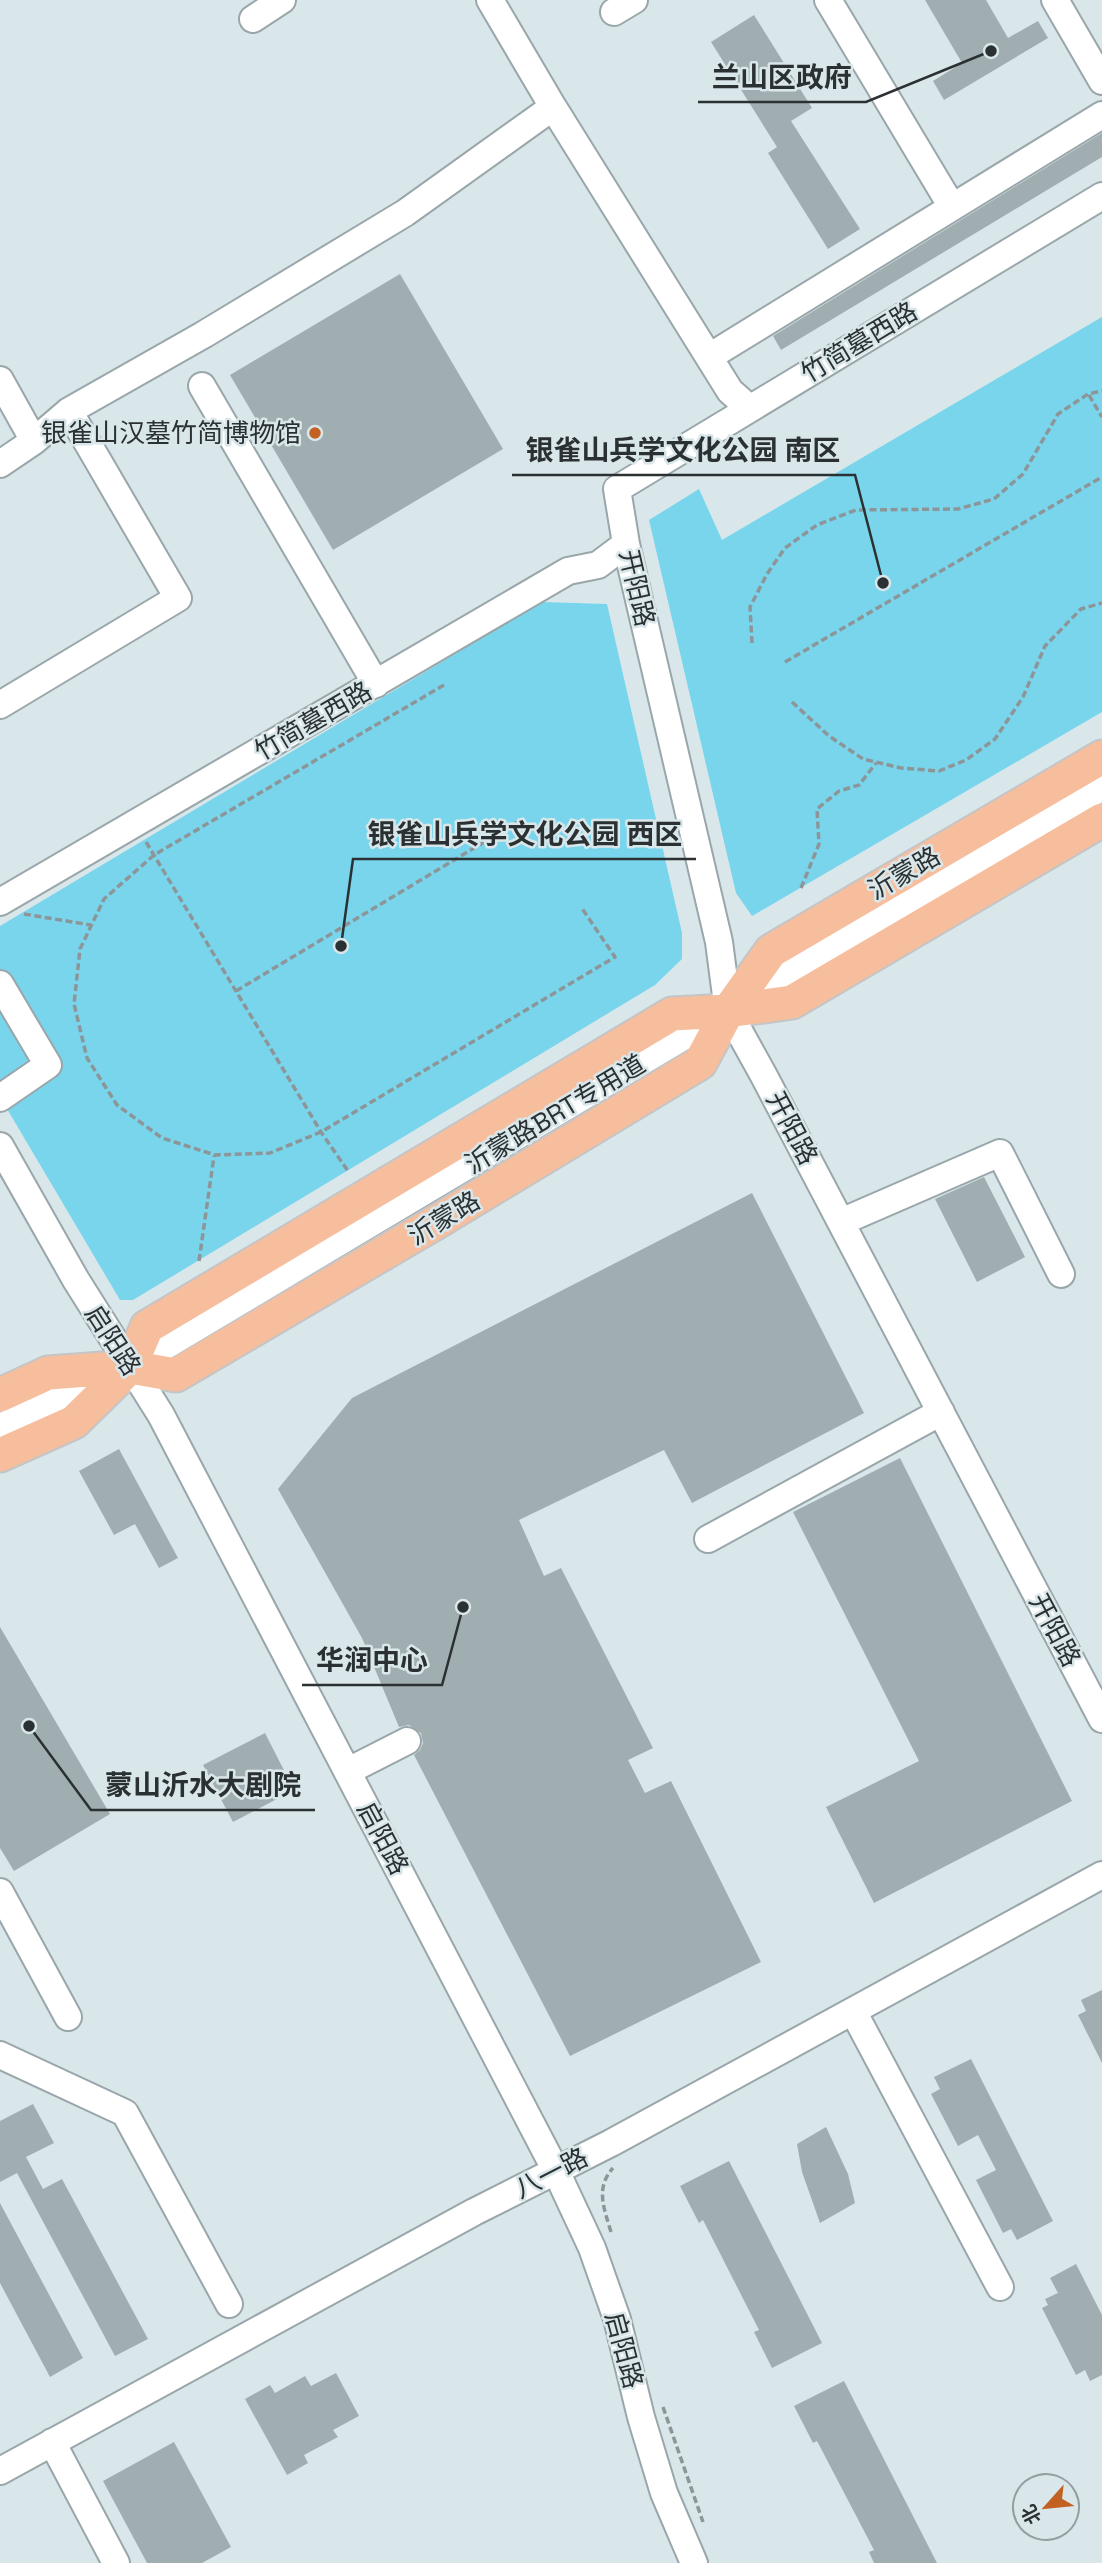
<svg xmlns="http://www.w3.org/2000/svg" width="1102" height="2563" font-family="'Space Grotesk','Noto Sans SC',sans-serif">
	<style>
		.green { fill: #79d5ec }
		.building { fill: #a0aeb2 }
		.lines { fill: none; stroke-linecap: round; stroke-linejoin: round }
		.minor-casing { stroke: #99a6aa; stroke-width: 30 }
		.major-casing { stroke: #c4c5c6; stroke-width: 37 }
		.path { stroke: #8c9699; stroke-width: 3.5; stroke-dasharray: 7 3.5; stroke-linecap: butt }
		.minor { stroke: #fff; stroke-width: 26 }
		.major { stroke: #f7be9e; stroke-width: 33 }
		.poi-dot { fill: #c26121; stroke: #d9e7eb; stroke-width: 2.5 }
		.labels { text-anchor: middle; stroke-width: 5; stroke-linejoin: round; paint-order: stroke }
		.street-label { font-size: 26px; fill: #2b3132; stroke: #d9e7eb }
		.poi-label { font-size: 26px; fill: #2b3132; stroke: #d9e7eb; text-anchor: end }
		.leader { fill: none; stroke: #2b3132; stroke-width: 2.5 }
		.callout-dot { fill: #2b3132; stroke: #d9e7eb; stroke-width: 2.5 }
		.callout-label { font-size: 28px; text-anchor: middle; font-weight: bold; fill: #2b3132; stroke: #d9e7eb; stroke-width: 5; stroke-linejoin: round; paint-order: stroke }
	</style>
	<rect width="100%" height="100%" fill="#d9e7eb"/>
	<!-- green -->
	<path class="green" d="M1102 317V712L752 916 736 893 649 520 699 489 722 540Z
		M542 602 607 604 682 933V959L655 985 133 1300H120L0 1097V926Z"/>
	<!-- building -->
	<path class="building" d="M925 0H986L1008 38 1038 21 1048 38 944 100 933 81 962 63Z
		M754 15 812 108 791 121 860 229 828 249 768 153 777 147 711 42Z
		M1102 133V157L781 350 773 336Z
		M400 274 503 449 333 550 230 375Z
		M984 1177 1025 1257 977 1282 935 1199Z
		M752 1193 864 1413 692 1503 664 1450 519 1520 544 1576 561 1568 653 1748 628 1760 645 1793 671 1781 761 1962 570 2056 414 1755 420 1750 423 1743 421 1733 409 1725 399 1727 362 1638 278 1489 352 1398Z
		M119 1449 178 1558 159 1568 135 1524 114 1535 79 1471Z
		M900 1458 1072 1801 874 1903 826 1807 919 1761 793 1512Z
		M0 1627 110 1814 14 1871 0 1848Z
		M265 1733 294 1790 233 1822 203 1765Z
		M1102 1990V2063L1078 2015 1086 2011 1081 2000Z
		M971 2059 1053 2221 1017 2240 1011 2229 1003 2233 976 2180 996 2170 978 2135 958 2146 931 2094 940 2089 934 2077Z
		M33 2104 54 2143 26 2157 43 2189 62 2179 148 2339 115 2356 17 2173 0 2182V2121Z
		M826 2127 848 2174 855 2203 820 2223 802 2172 797 2144Z
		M729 2161 822 2343 772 2368 754 2332 759 2330 703 2220 699 2223 680 2186Z
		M0 2203 83 2358 50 2377 0 2283Z
		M1076 2264 1102 2315V2375L1090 2381 1085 2370 1076 2375 1042 2308 1048 2305 1045 2299 1058 2293 1050 2278Z
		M336 2373 359 2416 333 2430 338 2437 304 2455 308 2463 287 2475 245 2399 270 2385 275 2393 305 2376 311 2386Z
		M844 2381 937 2563H874L869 2552 874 2550 817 2441 813 2443 794 2406Z
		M174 2442 231 2547 202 2563H147L103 2481Z"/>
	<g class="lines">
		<defs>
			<path id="minor" d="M490 0 553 107 730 391 749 408
				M828 0 952 207
				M1055 0 1102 81
				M614 12 634 0
				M253 19 282 0
				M1102 196 617 489 626 544 719 942 728 1011 764 1076 1102 1719
				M709 357 1102 115
				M0 380 34 441
				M202 386 376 684
				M0 464 34 441 69 411 203 335 405 213 553 107
				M0 705 178 598 69 411
				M0 902 568 571 598 565 626 544
				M0 984 48 1065 0 1098
				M0 1146 76 1280 161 1415 556 2171 592 2248 617 2319 641 2417 664 2493 694 2563
				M841 1222 1000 1153 1061 1274
				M0 1427 130 1367 1102 787
				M708 1539 941 1412
				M348 1771 407 1741
				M0 1892 68 2017
				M853 2011 1000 2287
				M0 2055 125 2113 229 2304
				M52 2442 116 2563
				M0 2471 474 2212 611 2143 1102 1875"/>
			<path id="major" d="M0 1395 48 1373 130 1367 176 1375 440 1220 700 1063 728 1011 771 951 1102 757
				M0 1455 74 1422 130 1367 147 1327 672 1014 728 1011 792 1002 1102 820"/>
		</defs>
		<!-- minor casing -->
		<use href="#minor" class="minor-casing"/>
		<!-- major casing -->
		<use href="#major" class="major-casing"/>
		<!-- path -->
		<path class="path" d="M1089 395 1102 417
			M752 643 750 607 767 574 785 548 817 525 856 510 958 509 994 499 1023 474 1058 414 1088 394 1102 391
			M785 662 1102 477
			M444 685 154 855 104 899 80 949 74 1004 87 1058 117 1105 162 1138 215 1155 270 1153 321 1132 615 957 581 907
			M792 702 829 736 863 759 901 768 939 771 966 760 995 739 1023 697 1045 646 1081 609 1102 603
			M146 842 321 1132 348 1171
			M801 888 819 844 817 809 839 791 859 785 876 763
			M24 914 91 925
			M236 991 524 818
			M199 1261 214 1156
			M611 2232C604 2208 595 2188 613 2168
			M663 2407 703 2522"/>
		<!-- minor -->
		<use href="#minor" class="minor"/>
		<!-- major -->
		<use href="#major" class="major"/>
	</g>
	<!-- markers -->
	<circle class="poi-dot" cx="315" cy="433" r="7"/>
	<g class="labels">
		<!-- street labels -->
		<g class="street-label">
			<text transform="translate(859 342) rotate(-31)" y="9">竹简墓西路</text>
			<text transform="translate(637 588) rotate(77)" y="9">开阳路</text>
			<text transform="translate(313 721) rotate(-30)" y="9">竹简墓西路</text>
			<text transform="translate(904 873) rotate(-30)" y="9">沂蒙路</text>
			<text transform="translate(555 1114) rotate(-31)" y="9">沂蒙路BRT专用道</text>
			<text transform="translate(792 1128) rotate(62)" y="9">开阳路</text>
			<text transform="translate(444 1218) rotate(-31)" y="9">沂蒙路</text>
			<text transform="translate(113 1340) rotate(57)" y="9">启阳路</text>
			<text transform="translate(1055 1630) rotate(62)" y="9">开阳路</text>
			<text transform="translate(383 1838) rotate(62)" y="9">启阳路</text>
			<text transform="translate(551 2173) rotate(-27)" y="9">八一路</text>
			<text transform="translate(624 2350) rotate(75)" y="9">启阳路</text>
		</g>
		<!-- poi labels -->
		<g class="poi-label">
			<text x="301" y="442">银雀山汉墓竹简博物馆</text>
		</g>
	</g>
	<!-- callouts -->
	<path class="leader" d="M991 51L866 102H698M883 583L855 475H512M341 946L353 859H696M463 1607L442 1685H302M29 1726L91 1810H315"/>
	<g class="callout-dot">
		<circle cx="991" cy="51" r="7"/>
		<circle cx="883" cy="583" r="7"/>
		<circle cx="341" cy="946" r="7"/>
		<circle cx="463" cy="1607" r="7"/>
		<circle cx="29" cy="1726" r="7"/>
	</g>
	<g class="callout-label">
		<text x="782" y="87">兰山区政府</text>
		<text x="683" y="460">银雀山兵学文化公园 南区</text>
		<text x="525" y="844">银雀山兵学文化公园 西区</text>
		<text x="372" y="1670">华润中心</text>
		<text x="203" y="1795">蒙山沂水大剧院</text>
	</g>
	<!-- north arrow -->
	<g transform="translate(1046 2507) rotate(243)"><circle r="33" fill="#d9e7eb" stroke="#939ea1" stroke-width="2"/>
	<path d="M0-5L12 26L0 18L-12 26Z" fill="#c26121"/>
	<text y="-10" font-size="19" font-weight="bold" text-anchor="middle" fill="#2b3132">北</text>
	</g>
</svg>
